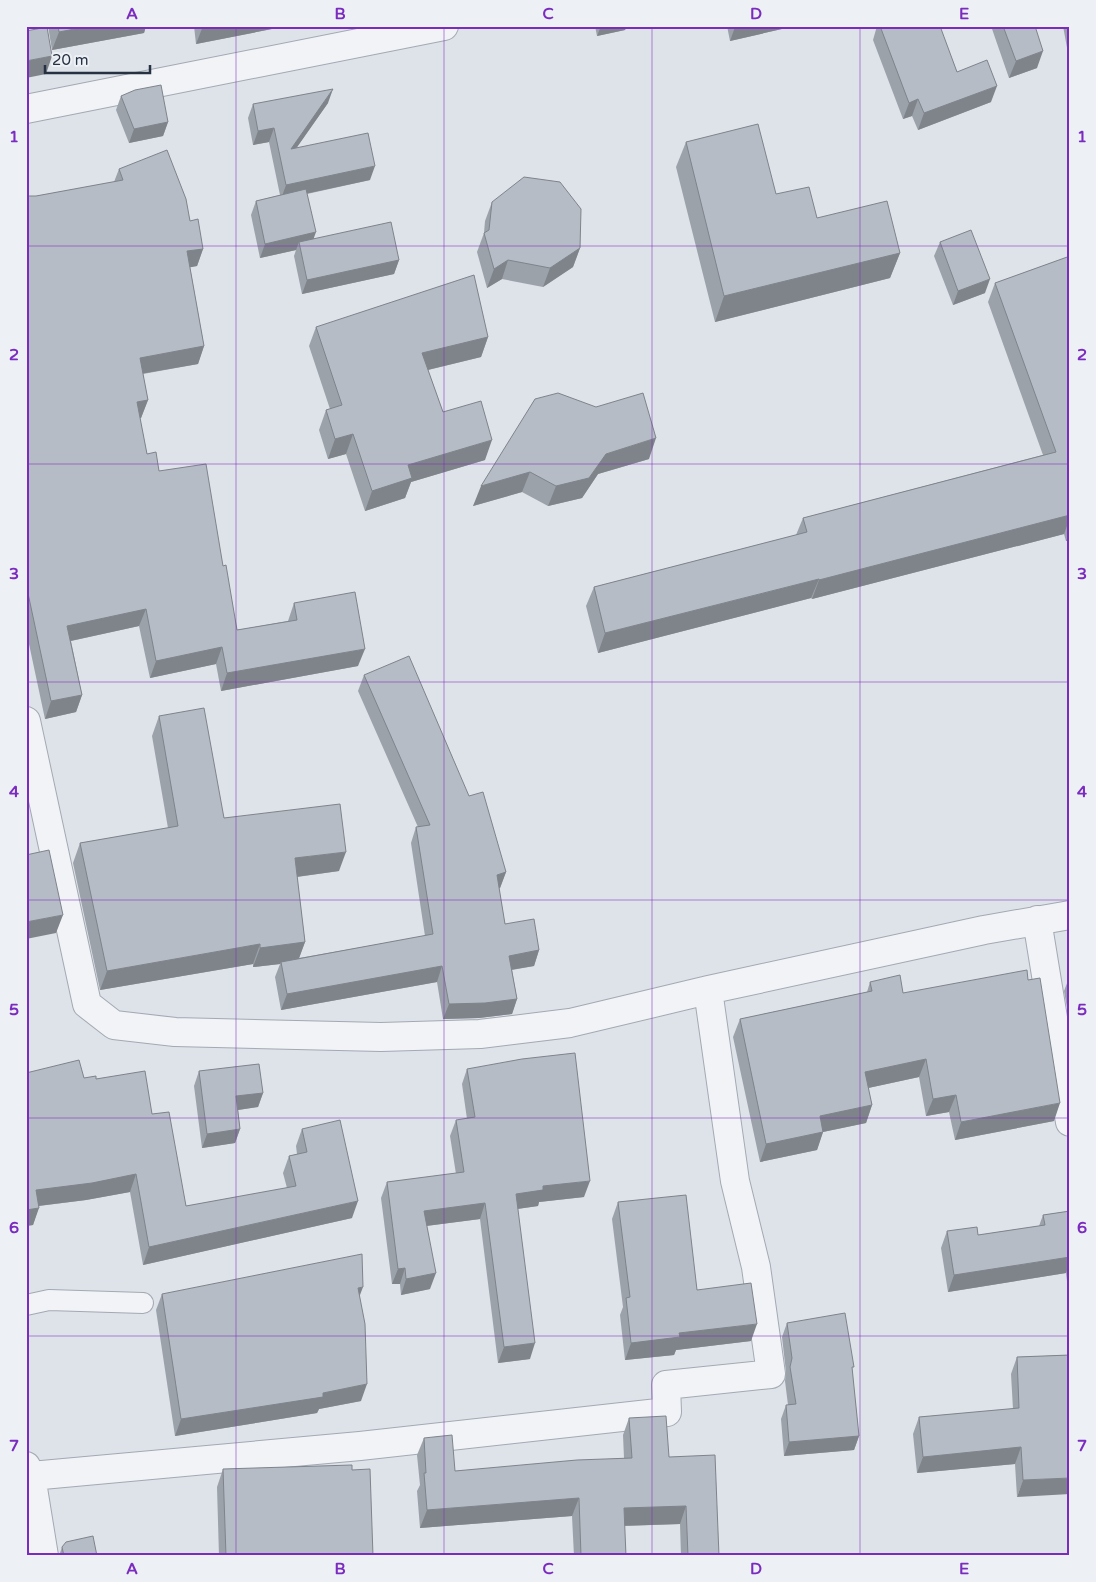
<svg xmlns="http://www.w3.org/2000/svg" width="1096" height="1582" font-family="'Varela Round',sans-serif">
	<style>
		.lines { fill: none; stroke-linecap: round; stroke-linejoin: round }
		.lane-casing { stroke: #a3a9b3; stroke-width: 22 }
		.street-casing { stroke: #a3a9b3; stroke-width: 30 }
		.lane { stroke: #f1f3f7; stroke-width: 20 }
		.street { stroke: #f1f3f7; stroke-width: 28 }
		.wall { fill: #9ca2aa }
		.shaded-wall { fill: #7f848b }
		.building { fill: #b5bcc6; stroke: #7f848b }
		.grid { fill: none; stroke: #7b2cbf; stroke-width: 1; stroke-opacity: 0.55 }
		.neatline { fill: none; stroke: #7b2cbf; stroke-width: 2 }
		.grid-label { font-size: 16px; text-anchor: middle; font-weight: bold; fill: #7b2cbf }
	</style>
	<rect width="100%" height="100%" fill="#dee2e9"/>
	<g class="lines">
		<defs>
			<path id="lane" d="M26 1305 49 1300 143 1303"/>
			<path id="street" d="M26 109 444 26
				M26 721 87 1004 114 1025 175 1032 381 1037 480 1034 570 1023 708 990 984 930 1070 915
				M1037 920 1070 1122
				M26 1466 31 1476 360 1446 667 1412 666 1385 771 1374 756 1267 735 1181 708 990
				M31 1476 44 1556"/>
		</defs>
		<!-- lane casing -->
		<use href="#lane" class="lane-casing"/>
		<!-- street casing -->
		<use href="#street" class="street-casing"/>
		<!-- lane -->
		<use href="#lane" class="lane"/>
		<!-- street -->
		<use href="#street" class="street"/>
	</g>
	<!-- wall -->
	<path class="wall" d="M48 26H146L144 33 52 50Z
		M194 26H287L196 44Z
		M595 26H627L625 30 597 36Z
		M727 26H795L730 41Z
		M877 26H946L940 28 957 72 991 102 918 130 912 116 903 119 873 40Z
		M991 26H1035L1037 68 1009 78Z
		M1063 26H1070V64Z
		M121 96 168 122 163 136 129 143 116 110Z
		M328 103 296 148 370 180 307 194 314 239 399 260 394 274 302 294 294 256 296 250 260 258 251 215 256 201 280 195 269 142 253 145 248 118 253 104Z
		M686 142 817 218 900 253 890 278 715 322 676 167Z
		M119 169 190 221 203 249 197 266 190 267 204 346 198 364 143 374 148 400 141 418H140L147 454 159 471 223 566 237 630 288 621 294 603 358 666 221 691 216 664 150 678 139 626 71 641 82 695 76 712 45 719 26 630V196H36L114 182Z
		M492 202 580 248 573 267 543 287 502 279 487 288 477 252 484 233 485 221Z
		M940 242 985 293 953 305 934 256Z
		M1070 256V540L1066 541 1064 534 812 599 811 598 598 653 586 606 594 587 796 535 803 518 1043 455 988 302 995 283Z
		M316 327 488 337 481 357 428 370 443 412 485 460 411 482 405 498 365 511 346 454 328 459 319 430 326 410 330 409 309 346Z
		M535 399 649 459 598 474 582 498 548 506 522 492 473 506Z
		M364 675 469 796 506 872 500 888H499L505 924 539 950 534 966 512 970 517 999 512 1014 479 1018 443 1019 437 982 281 1010 275 977 280 964 253 967V964L100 990 73 863 80 843 168 828 152 736 159 716 224 818 339 871 297 877 305 942 299 958 425 936 411 843 416 827H418L358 691Z
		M1069 978H1070V1024L1064 991Z
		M870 982 903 993 1054 1121 955 1140 949 1112 926 1116 919 1077 868 1088 872 1105 866 1123 823 1132 817 1150 760 1162 733 1037 740 1019 867 992Z
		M467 1069 584 1197 539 1202 538 1206 517 1209 530 1359 498 1363 480 1219 426 1226 430 1289 401 1295 400 1284H392L381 1198 387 1182 456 1174 450 1136 456 1120 467 1119 462 1084Z
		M199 1071 263 1093 258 1107 238 1110 240 1129 235 1143 202 1148 194 1086Z
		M26 1073 96 1079 152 1114 186 1206 287 1188 283 1173 289 1156 297 1154 296 1146 302 1129 352 1218 143 1265 130 1192 86 1200 39 1206 33 1225 26 1226Z
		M618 1202 697 1290 751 1341 676 1350 674 1355 625 1360 620 1315 623 1307 612 1219Z
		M1070 1211V1306L1066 1273 948 1292 941 1248 947 1231 978 1235 1039 1226 1043 1215Z
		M162 1294 360 1297 361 1401 319 1409 317 1413 175 1436 156 1310Z
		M787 1323 852 1371 859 1436 854 1450 784 1456 781 1419 786 1405H788L785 1381 786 1372 782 1337Z
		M1070 1355 1017 1497 1015 1464 917 1473 913 1434 919 1417 1013 1409 1011 1374 1017 1357Z
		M629 1418 669 1457 719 1556H681L680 1524 624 1526 626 1556H574L572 1516 420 1528 417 1491 420 1485 417 1455 424 1438 455 1471 624 1458 623 1435Z
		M223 1469 352 1470 373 1556H219L217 1487Z
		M62 1547 97 1556H59Z"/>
	<!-- shaded-wall -->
	<path class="shaded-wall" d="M90 26H146L144 33 52 50 59 32Z
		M203 26H287L196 44Z
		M601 26H627L625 30 597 36Z
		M738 26H795L730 41 735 27Z
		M1043 51 1037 68 1009 78 1016 61Z
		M52 56 46 74 26 78V61Z
		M997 86 991 102 918 130 924 113Z
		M333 89 328 103 286 163 291 149Z
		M918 99 912 116 903 119 909 103Z
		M168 122 163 136 129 143 134 129Z
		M274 128 269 142 253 145 258 131Z
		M375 166 370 180 281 199 286 185Z
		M316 232 311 246 299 242 296 250 260 258 265 244Z
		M580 248 573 267 543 287 550 268Z
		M203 249 197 266 181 269 187 251Z
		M900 253 890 278 715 322 724 296Z
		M399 260 394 274 302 294 307 280Z
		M508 260 502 279 487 288 494 269Z
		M990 279 985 293 953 305 958 291Z
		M488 337 481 357 415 373 422 353Z
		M204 346 198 364 134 375 140 358Z
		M148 400 141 418 131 419 137 402Z
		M353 434 346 454 328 459 335 439Z
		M656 438 649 459 598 474 582 498 548 506 556 486 606 454Z
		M492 440 485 460 411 482 405 498 365 511 372 491 408 465Z
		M530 472 522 492 473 506 481 486Z
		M1070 515V518L1064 534 812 599 819 580Z
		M1070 531V540L1066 541Z
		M819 579 811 598 598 653 605 633Z
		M146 609 139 626 61 643 67 626Z
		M222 647 216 664 150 678 156 661Z
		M365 649 358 666 221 691 227 673Z
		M82 695 76 712 45 719 51 701Z
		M346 852 339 871 288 878 295 858Z
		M506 872 500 888 491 891 497 875Z
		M63 915 56 933 26 939V922Z
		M305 942 298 961 281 962 280 964 253 967 260 948Z
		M260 944 253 964 100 990 107 971Z
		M539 950 534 966 503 971 509 956Z
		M442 966 437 982 281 1010 287 994Z
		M517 999 512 1014 479 1018 443 1019 449 1004Z
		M926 1059 919 1077 859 1090 865 1072Z
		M263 1093 258 1107 231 1111 236 1096Z
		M956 1095 949 1112 926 1116 933 1099Z
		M1060 1103 1054 1121 955 1140 961 1122Z
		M872 1105 866 1123 813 1134 820 1116Z
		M240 1129 235 1143 202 1148 207 1134Z
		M823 1132 817 1150 760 1162 766 1144Z
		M136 1174 130 1192 86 1200 29 1207 36 1190Z
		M590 1181 584 1197 539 1202 538 1206 510 1210 516 1194 543 1186Z
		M358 1201 352 1218 143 1265 149 1247Z
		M485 1203 480 1219 418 1227 424 1211Z
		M39 1208 33 1225 26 1226V1210Z
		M1070 1257V1263L1066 1273 948 1292 954 1275Z
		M405 1268 400 1284H392L398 1269Z
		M436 1273 430 1289 401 1295 406 1279Z
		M363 1287 357 1303 358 1288Z
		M757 1324 751 1341 676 1350 674 1355 625 1360 631 1343 679 1333Z
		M535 1343 530 1359 498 1363 504 1347Z
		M367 1384 361 1401 319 1409 317 1413 175 1436 181 1419 323 1393Z
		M859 1436 854 1450 784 1456 789 1442Z
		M1021 1447 1015 1464 917 1473 923 1457Z
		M1070 1478V1494L1017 1497 1023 1480Z
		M579 1498 572 1516 420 1528 427 1510Z
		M686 1506 680 1524 617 1526 624 1508Z"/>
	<!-- building -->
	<path class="building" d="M58 26H90L59 32Z
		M880 26H940L957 72 987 60 997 86 924 113 918 99 909 103Z
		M1003 26H1035L1043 51 1016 61Z
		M47 27 52 56 26 61V31Z
		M161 85 168 122 134 129 121 96 135 90Z
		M333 89 291 149 368 133 375 166 286 185 274 128 258 131 253 104Z
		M758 124 776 194 809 187 817 218 887 201 900 253 724 296 686 142Z
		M167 150 186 199 190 221 198 219 203 249 187 251 204 346 140 358 148 400 137 402 147 454 156 452 159 471 206 464 223 566 226 565 237 630 297 620 294 603 355 592 365 649 227 673 222 647 156 661 146 609 67 626 82 695 51 701 26 584V196H36L123 180 119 169Z
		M524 177 560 182 581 209 580 248 550 268 508 260 494 269 484 233 489 230 492 202Z
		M306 189 316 232 265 244 256 201Z
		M391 222 399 260 307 280 299 242Z
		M971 230 990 279 958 291 940 242Z
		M1070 256V515L819 580V579L605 633 594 587 807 532 803 518 1056 452 995 283Z
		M474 275 488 337 422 353 443 412 481 401 492 440 408 465 412 478 372 491 353 434 335 439 326 410 342 405 316 327Z
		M558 393 596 407 643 393 656 438 606 454 589 478 556 486 530 472 481 486 535 399Z
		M409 656 469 796 483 792 506 872 497 875 505 924 534 919 539 950 509 956 517 999 485 1003 449 1004 442 966 287 994 281 962 433 934 416 827 430 825 364 675Z
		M204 708 224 818 340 804 346 852 295 858 305 942 260 948V944L107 971 80 843 178 826 159 716Z
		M49 850 63 915 26 922V855Z
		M1027 970 1028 980 1040 978 1060 1103 961 1122 956 1095 933 1099 926 1059 865 1072 872 1105 820 1116 823 1132 766 1144 740 1019 872 991 870 982 900 975 903 993Z
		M575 1053 590 1181 543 1186V1190L516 1194 535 1343 504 1347 485 1203 424 1211 436 1273 406 1279 405 1268 398 1269 387 1182 464 1172 456 1120 475 1117 467 1069 522 1059Z
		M79 1060 84 1078 96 1076V1079L145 1071 152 1114 169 1112 186 1206 296 1186 289 1156 307 1152 302 1129 340 1120 358 1201 149 1247 136 1174 92 1183 36 1190 39 1208 26 1210V1073Z
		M259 1064 263 1093 236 1096 240 1129 207 1134 199 1071Z
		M686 1195 697 1290 751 1283 757 1324 679 1333 680 1337 631 1343 626 1298 630 1297 618 1202Z
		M1070 1211V1257L954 1275 947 1231 977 1227 978 1235 1045 1225 1043 1215Z
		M362 1254 363 1287 358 1288 365 1324 367 1384 323 1393V1397L181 1419 162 1294Z
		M845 1313 854 1367H852L859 1436 789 1442 786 1405 796 1404 790 1367 792 1358 787 1323Z
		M1070 1355V1478L1023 1480 1021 1447 923 1457 919 1417 1019 1408 1017 1357Z
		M666 1416 669 1457 715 1455 719 1556H688L686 1506 624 1508 626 1556H581L579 1498 427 1510 424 1473H426L424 1438 452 1435 455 1471 577 1460 632 1458 629 1418Z
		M352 1465V1470L370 1469 373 1556H226L223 1469Z
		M93 1536 97 1556H64L62 1547 66 1542Z"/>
	<!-- grid -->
	<path class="grid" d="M236 26V1556M444 26V1556M652 26V1556M860 26V1556M26 246H1070M26 464H1070M26 682H1070M26 900H1070M26 1118H1070M26 1336H1070"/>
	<!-- border -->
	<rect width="1096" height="1582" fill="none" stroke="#edf1f6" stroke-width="55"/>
	<!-- scale -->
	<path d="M45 65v8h105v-8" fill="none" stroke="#263141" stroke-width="2.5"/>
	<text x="52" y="65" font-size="15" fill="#263141" stroke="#edf1f6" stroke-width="4" paint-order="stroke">20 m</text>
	<rect x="28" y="28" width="1040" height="1526" class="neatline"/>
	<g class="grid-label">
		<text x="132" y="19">A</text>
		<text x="340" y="19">B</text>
		<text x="548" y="19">C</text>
		<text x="756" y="19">D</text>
		<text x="964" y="19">E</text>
		<text x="14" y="142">1</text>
		<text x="1082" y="142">1</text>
		<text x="14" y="360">2</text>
		<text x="1082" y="360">2</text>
		<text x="14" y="579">3</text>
		<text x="1082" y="579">3</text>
		<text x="14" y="797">4</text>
		<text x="1082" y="797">4</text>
		<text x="14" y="1015">5</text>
		<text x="1082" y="1015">5</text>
		<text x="14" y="1233">6</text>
		<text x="1082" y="1233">6</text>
		<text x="14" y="1451">7</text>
		<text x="1082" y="1451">7</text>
		<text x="132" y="1574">A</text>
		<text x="340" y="1574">B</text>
		<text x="548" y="1574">C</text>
		<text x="756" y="1574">D</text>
		<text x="964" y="1574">E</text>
	</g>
</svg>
